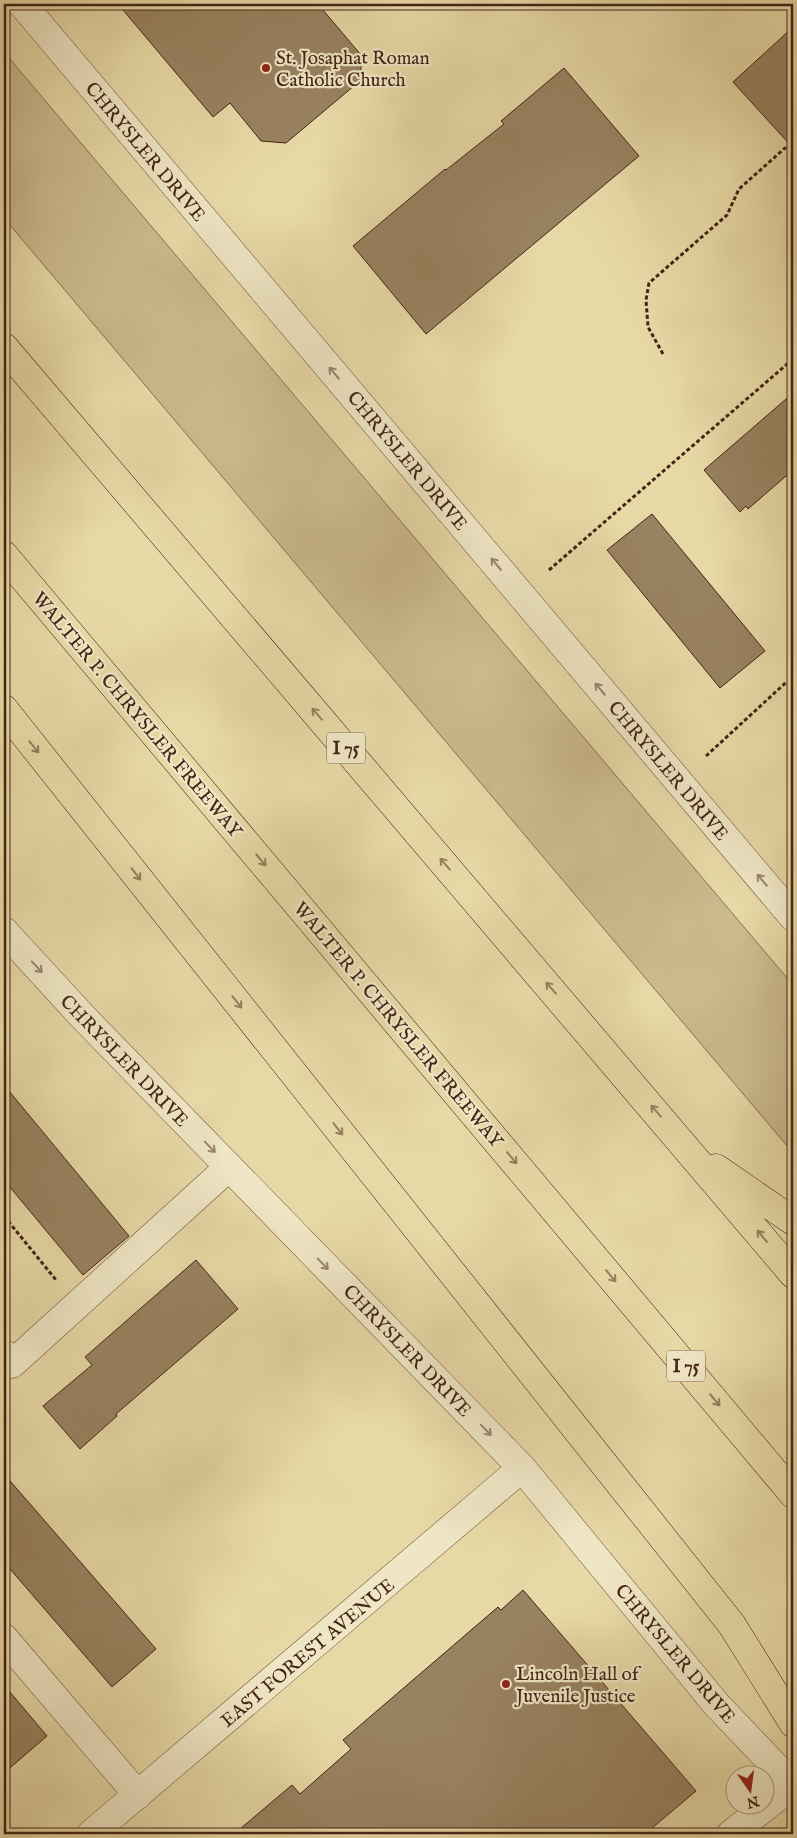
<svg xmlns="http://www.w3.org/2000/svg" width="797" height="1838" font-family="'IM FELL English',serif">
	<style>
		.green { fill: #cbba8e; stroke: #886f52 }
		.building { fill: #998261; stroke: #442416 }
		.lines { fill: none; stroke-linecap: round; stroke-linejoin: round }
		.minor-casing { stroke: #6d513a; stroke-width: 29 }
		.highway-casing { stroke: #442416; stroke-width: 29 }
		.path { stroke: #442416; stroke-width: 3; stroke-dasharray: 4 2.5; stroke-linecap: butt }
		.minor { stroke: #efe6c5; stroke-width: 28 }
		.highway { stroke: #e7d9a6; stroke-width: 28 }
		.oneway { stroke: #9a856e }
		.oneway2 { stroke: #967e5e }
		.poi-dot { fill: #8f2418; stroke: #efe6c5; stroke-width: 2 }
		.labels { text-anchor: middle; stroke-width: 4.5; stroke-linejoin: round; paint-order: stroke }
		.shield { fill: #efe6c5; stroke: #775e4a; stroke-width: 1 }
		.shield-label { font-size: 18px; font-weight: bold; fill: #442416 }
		.poi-label { font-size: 19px; fill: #442416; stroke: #efe6c5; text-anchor: start }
		.street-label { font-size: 19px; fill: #442416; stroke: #efe6c5 }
	</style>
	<rect width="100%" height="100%" fill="#e7d9a6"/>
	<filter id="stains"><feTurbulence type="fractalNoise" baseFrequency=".004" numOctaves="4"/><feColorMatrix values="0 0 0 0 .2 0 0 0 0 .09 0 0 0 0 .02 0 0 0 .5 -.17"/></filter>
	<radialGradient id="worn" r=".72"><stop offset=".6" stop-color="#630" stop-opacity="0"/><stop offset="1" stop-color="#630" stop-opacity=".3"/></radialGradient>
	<!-- green -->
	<path class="green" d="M4 52 793 985V1153L4 218Z"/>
	<!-- building -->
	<path class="building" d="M118 4H318L361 55V80L286 143 261 141 230 103 213 117Z
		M793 27V148L733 82Z
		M564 68 639 156 426 334 353 246 445 169 446 170 504 124 501 121Z
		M793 393V470L748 509 746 506 740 512 704 470Z
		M652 514 765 651 720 688 607 550Z
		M4 1085 129 1236 83 1275 4 1180Z
		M196 1260 238 1309 116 1414 117 1416 80 1449 43 1406 92 1365 85 1357Z
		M4 1474 156 1649 112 1687 4 1562Z
		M523 1590 696 1791 645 1834H234L292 1785 300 1794 351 1749 343 1740 498 1607 501 1610Z
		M4 1685 47 1736 4 1773Z"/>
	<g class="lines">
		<defs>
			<path id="minor" d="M22 4 793 917
				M4 931 83 1017 522 1468 716 1704 793 1785
				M4 1354 12 1364 229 1167
				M4 1638 138 1795
				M91 1834 522 1468
				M731 1834 793 1785"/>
			<path id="highway" d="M4 347 793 1274
				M4 555 793 1494
				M4 709 732 1625 793 1723
				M716 1168 793 1221"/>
		</defs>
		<!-- minor casing -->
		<use href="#minor" class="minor-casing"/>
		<!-- highway casing -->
		<use href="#highway" class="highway-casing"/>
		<!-- path -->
		<path class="path" d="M663 354 648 327 646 300 649 283 727 215 739 189 785 148 793 156
			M549 570 793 359
			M706 756 793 676
			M4 1216 56 1280"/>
		<!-- minor -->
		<use href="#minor" class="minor"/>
		<!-- highway -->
		<use href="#highway" class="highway"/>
	</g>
	<!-- one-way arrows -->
	<defs><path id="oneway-shaft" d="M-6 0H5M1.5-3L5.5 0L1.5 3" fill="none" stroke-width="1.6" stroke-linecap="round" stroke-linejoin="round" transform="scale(1.25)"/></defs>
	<g class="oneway">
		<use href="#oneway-shaft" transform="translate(334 373) rotate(-130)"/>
		<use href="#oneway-shaft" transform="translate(496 564) rotate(-130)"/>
		<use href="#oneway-shaft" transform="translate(600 689) rotate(-130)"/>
		<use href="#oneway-shaft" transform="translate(762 880) rotate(-130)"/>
		<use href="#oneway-shaft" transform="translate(37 967) rotate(47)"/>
		<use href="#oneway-shaft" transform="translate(210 1147) rotate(46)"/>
		<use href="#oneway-shaft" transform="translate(323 1264) rotate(46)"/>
		<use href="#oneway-shaft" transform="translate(486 1430) rotate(46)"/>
	</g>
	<g class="oneway2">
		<use href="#oneway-shaft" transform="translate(317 714) rotate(-131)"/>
		<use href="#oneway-shaft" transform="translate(34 747) rotate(51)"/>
		<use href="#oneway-shaft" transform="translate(261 860) rotate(50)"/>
		<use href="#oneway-shaft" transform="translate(445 864) rotate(-131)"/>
		<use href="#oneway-shaft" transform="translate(136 874) rotate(52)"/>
		<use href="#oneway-shaft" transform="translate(551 988) rotate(-131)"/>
		<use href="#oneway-shaft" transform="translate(237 1002) rotate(52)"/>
		<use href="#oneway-shaft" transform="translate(656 1111) rotate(-131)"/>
		<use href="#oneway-shaft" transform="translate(338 1129) rotate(52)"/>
		<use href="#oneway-shaft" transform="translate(512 1158) rotate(50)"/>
		<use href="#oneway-shaft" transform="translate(762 1236) rotate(-130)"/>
		<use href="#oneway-shaft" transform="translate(611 1276) rotate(50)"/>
		<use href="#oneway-shaft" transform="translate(715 1400) rotate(50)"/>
	</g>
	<!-- markers -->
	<g class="poi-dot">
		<circle cx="266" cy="68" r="5"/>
		<circle cx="506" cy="1684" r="5"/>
	</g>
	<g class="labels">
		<!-- shield labels -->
		<g class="shield">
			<rect x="327" y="732.5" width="38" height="31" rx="4"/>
			<rect x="667" y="1350.5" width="38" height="31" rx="4"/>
		</g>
		<g class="shield-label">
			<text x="346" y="754">I 75</text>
			<text x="686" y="1372">I 75</text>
		</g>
		<!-- poi labels -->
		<g class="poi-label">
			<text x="276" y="64">St. Josaphat Roman<tspan x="276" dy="22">Catholic Church</tspan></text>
			<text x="516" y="1680">Lincoln Hall of<tspan x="516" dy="22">Juvenile Justice</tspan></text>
		</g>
		<!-- street labels -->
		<g class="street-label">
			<text transform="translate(146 151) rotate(50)" y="7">CHRYSLER DRIVE</text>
			<text transform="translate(408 460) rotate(50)" y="7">CHRYSLER DRIVE</text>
			<text transform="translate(138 714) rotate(50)" y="7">WALTER P. CHRYSLER FREEWAY</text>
			<text transform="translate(669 770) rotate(50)" y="7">CHRYSLER DRIVE</text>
			<text transform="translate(399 1024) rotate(50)" y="7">WALTER P. CHRYSLER FREEWAY</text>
			<text transform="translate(125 1060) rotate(46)" y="7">CHRYSLER DRIVE</text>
			<text transform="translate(408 1350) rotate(46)" y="7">CHRYSLER DRIVE</text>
			<text transform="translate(307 1652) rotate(-40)" y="7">EAST FOREST AVENUE</text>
			<text transform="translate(676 1653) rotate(50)" y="7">CHRYSLER DRIVE</text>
		</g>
	</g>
	<!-- margin -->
	<rect width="797" height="1838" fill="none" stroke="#e7d9a6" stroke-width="20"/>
	<rect x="5" y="5" width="787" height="1828" fill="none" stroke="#442416" stroke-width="2.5"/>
	<rect x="10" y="10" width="777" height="1818" fill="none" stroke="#442416"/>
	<!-- north arrow -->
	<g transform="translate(750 1790) rotate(166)"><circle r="24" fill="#efe6c5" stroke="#ab987f"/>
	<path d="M0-4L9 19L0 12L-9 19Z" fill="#8f2418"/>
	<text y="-8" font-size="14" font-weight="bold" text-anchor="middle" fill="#442416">N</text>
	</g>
	<rect width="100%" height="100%" filter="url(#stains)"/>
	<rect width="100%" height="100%" fill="url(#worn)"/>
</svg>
